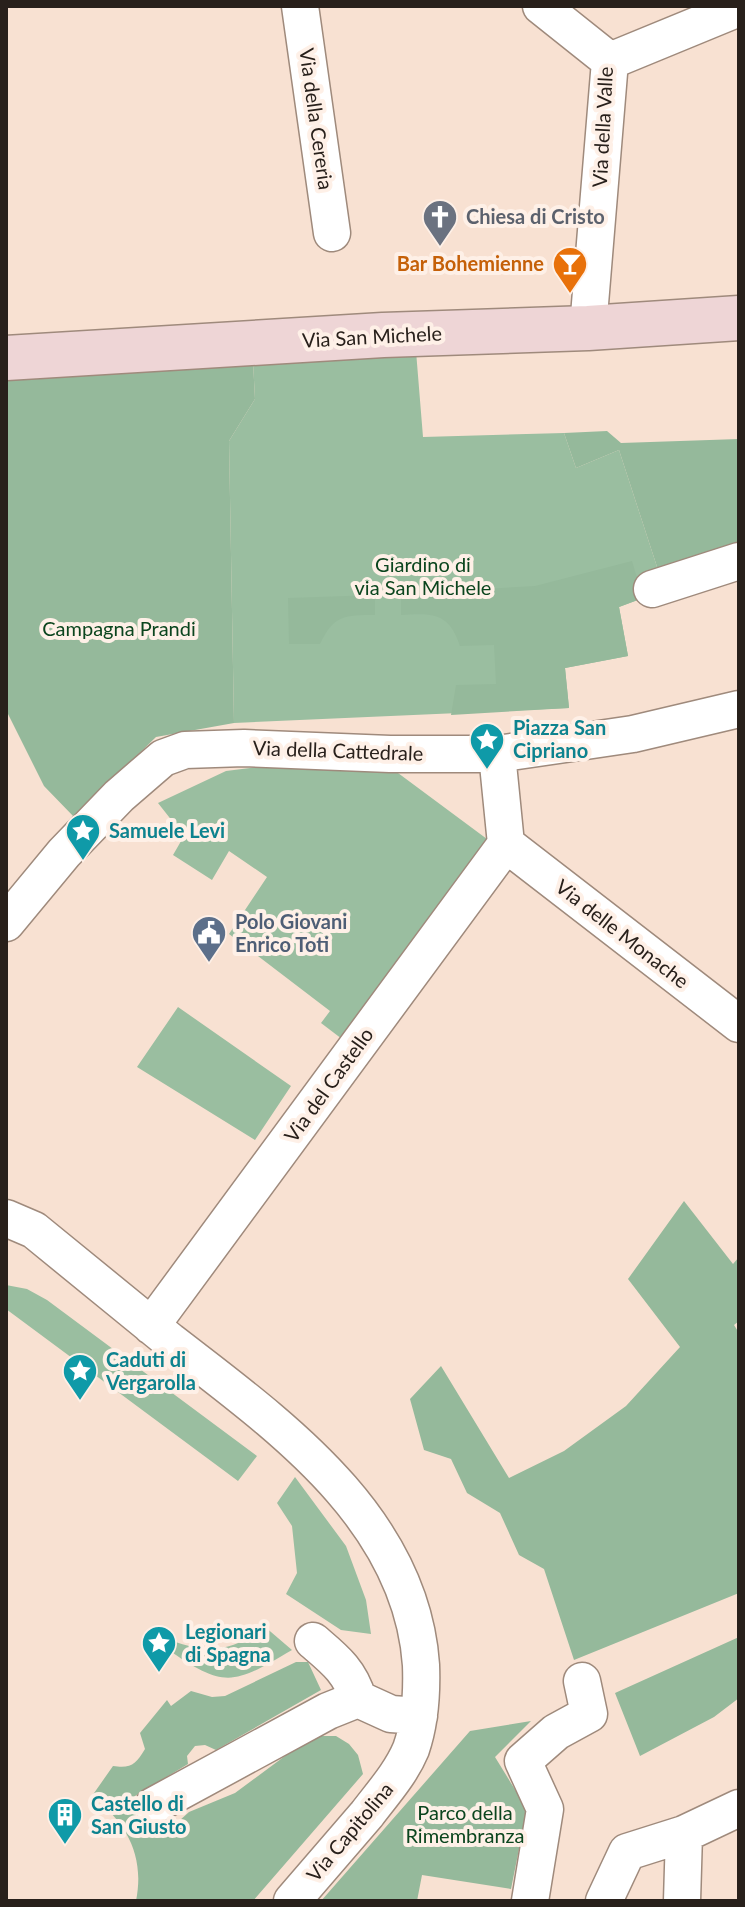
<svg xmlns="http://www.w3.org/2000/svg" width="745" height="1907" font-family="Lato,sans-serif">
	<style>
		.green { fill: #9abea0 }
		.forest { fill: #95b99b }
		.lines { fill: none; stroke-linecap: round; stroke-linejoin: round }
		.street-casing { stroke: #9f8a7c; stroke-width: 39 }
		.secondary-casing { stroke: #9f8a7c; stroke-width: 47 }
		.street { stroke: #fff; stroke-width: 36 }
		.secondary { stroke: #eed5d6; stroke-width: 44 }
		.labels { text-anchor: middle; stroke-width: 8; stroke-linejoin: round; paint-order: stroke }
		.street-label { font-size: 20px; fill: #28201b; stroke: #fef0e7 }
		.worship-label { font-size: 20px; font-weight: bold; fill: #5b616d; stroke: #fef0e7; text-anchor: start }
		.food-label { font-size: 20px; font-weight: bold; fill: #c56008; stroke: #fef0e7; text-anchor: end }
		.park-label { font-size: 20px; fill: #0b451e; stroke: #fef0e7 }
		.culture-label { font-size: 20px; font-weight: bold; fill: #0d838f; stroke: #fef0e7; text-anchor: start }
		.service-label { font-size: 20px; font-weight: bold; fill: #4e5e75; stroke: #fef0e7; text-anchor: start }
	</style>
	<rect width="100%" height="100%" fill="#f8e1d2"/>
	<!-- green -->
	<path class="green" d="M416 351 423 437 564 433 576 468 619 450 660 576 643 598 619 607 628 656 565 668 569 708 234 723 229 441 255 399 253 361Z
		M257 767 398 773 491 842 342 1039 321 1023 330 1011 229 934 267 877 229 851 212 880 173 855 184 836 158 803 226 771Z
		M178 1007 291 1086 255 1140 137 1067Z
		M6 1285 27 1289 47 1300 257 1456 238 1481 6 1309Z
		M295 1477 346 1546 366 1600 371 1634 341 1630 286 1594 297 1573 292 1526 277 1503Z
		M264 1626 292 1650C233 1685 225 1689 167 1649L173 1641C207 1654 237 1651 264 1626Z"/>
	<!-- forest -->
	<path class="forest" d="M253 361 255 399 229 441 234 723 156 737 74 817 44 786 6 710V375Z
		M607 431 621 443 739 439V553L660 576 619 450 576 468 564 433Z
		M632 561 643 598 619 607 628 656 565 668 569 708 451 715 456 685 496 684 494 645 460 646C449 612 432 613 401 615V594L535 586Z
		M375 595V615C344 615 334 615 320 644H289L288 598Z
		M684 1201 733 1264 739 1257V1321L734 1325 739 1333V1593L574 1660 544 1569 519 1555 500 1513 467 1493 451 1459 424 1450 410 1399 441 1366 509 1478 564 1451 626 1406 680 1347 628 1279Z
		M739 1637V1698L714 1717 640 1756 615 1693Z
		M296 1662H308L321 1690 216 1750 205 1745 195 1746 187 1756 188 1764 135 1796 144 1830 179 1821 189 1812 235 1793 289 1753 317 1736H336L349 1744 358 1755 363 1774 253 1901H136C145 1856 127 1823 92 1796L113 1766C131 1769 136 1764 145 1749L140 1733 167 1700 171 1706 191 1691 212 1697 225 1696Z
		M531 1721 495 1757 527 1809 511 1889 422 1875 417 1901H321L470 1731Z"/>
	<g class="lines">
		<defs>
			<path id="street" d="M300 6 332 233
				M541 6 610 61
				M610 61 739 8
				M588 328 610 61
				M652 589 739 561
				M497 754 506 844
				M506 844 739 1024
				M6 923 64 853 119 796 163 758 185 750 244 748 390 754H497L633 734 739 709
				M6 1218 34 1230C79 1267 124 1304 170 1341 277 1424 411 1517 421 1665 422 1692 420 1723 411 1749 401 1773 383 1793 367 1814 342 1843 317 1872 292 1901
				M151 1326 506 844
				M313 1641C334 1659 350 1671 358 1699L391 1714 419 1716
				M153 1806 328 1711 358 1699
				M530 1901 545 1809 523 1761 556 1732 589 1714 582 1681
				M604 1901 627 1852 684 1834 739 1808
				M682 1901 684 1834"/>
			<path id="secondary" d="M6 358 383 335 588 328 739 318"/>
		</defs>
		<!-- street casing -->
		<use href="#street" class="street-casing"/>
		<!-- secondary casing -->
		<use href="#secondary" class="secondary-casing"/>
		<!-- street -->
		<use href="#street" class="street"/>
		<!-- secondary -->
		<use href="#secondary" class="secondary"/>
	</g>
	<!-- icons -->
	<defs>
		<symbol id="church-pin" viewBox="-11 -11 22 30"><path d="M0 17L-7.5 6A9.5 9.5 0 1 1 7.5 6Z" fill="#6b7280" stroke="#fef0e7"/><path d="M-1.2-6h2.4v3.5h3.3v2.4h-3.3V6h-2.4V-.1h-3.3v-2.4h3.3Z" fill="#fff"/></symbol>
		<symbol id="bar-pin" viewBox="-11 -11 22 30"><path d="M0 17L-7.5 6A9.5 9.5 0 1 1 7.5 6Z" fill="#e8710a" stroke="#fef0e7"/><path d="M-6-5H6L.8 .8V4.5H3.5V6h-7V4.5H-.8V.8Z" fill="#fff"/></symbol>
		<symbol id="sight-pin" viewBox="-11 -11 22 30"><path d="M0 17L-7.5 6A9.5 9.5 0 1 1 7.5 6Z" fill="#0f9aa8" stroke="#fef0e7"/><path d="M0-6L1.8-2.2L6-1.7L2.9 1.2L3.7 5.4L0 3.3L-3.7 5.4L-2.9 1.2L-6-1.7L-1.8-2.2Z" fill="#fff"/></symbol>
		<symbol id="civic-pin" viewBox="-11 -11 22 30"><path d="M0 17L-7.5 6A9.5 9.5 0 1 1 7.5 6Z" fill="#5c6f8a" stroke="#fef0e7"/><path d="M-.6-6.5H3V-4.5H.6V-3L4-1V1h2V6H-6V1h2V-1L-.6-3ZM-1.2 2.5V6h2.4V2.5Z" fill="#fff"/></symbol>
		<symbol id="building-pin" viewBox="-11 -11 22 30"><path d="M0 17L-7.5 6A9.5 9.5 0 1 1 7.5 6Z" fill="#0f9aa8" stroke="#fef0e7"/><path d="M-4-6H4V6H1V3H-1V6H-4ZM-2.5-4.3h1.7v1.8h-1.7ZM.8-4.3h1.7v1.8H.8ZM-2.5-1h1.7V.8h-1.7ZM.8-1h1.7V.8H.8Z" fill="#fff"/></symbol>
	</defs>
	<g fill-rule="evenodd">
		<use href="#church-pin" x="420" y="197" width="40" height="54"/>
		<use href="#bar-pin" x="550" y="244" width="40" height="54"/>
		<use href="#sight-pin" x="467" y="720" width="40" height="54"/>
		<use href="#sight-pin" x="63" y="811" width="40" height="54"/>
		<use href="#civic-pin" x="189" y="913" width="40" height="54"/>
		<use href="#sight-pin" x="60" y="1351" width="40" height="54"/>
		<use href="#sight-pin" x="139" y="1623" width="40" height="54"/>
		<use href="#building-pin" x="45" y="1795" width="40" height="54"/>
	</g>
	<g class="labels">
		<!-- street labels -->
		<g class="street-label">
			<text transform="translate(316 119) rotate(82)" y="7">Via della Cereria</text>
			<text transform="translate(603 127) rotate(-87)" y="7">Via della Valle</text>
			<text transform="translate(372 337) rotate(-3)" y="7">Via San Michele</text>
			<text transform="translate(338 751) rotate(2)" y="7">Via della Cattedrale</text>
			<text transform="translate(622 934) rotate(38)" y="7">Via delle Monache</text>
			<text transform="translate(329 1085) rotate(-54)" y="7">Via del Castello</text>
			<text transform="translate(350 1832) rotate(-50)" y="7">Via Capitolina</text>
		</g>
		<!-- worship labels -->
		<g class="worship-label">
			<text x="466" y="224">Chiesa di Cristo</text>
		</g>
		<!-- food labels -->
		<g class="food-label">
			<text x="544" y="271">Bar Bohemienne</text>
		</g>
		<!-- park labels -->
		<g class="park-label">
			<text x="423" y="572">Giardino di<tspan x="423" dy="23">via San Michele</tspan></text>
			<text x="119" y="636">Campagna Prandi</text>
			<text x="465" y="1820">Parco della<tspan x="465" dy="23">Rimembranza</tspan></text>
		</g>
		<!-- culture labels -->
		<g class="culture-label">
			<text x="513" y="735">Piazza San<tspan x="513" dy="23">Cipriano</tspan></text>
			<text x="109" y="838">Samuele Levi</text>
			<text x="106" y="1367">Caduti di<tspan x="106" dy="23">Vergarolla</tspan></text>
			<text x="185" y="1639">Legionari<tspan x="185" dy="23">di Spagna</tspan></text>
			<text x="91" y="1811">Castello di<tspan x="91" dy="23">San Giusto</tspan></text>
		</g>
		<!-- service labels -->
		<g class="service-label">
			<text x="235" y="929">Polo Giovani<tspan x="235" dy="23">Enrico Toti</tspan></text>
		</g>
	</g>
	<!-- border -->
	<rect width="745" height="1907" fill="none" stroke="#28201b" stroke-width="16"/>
</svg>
